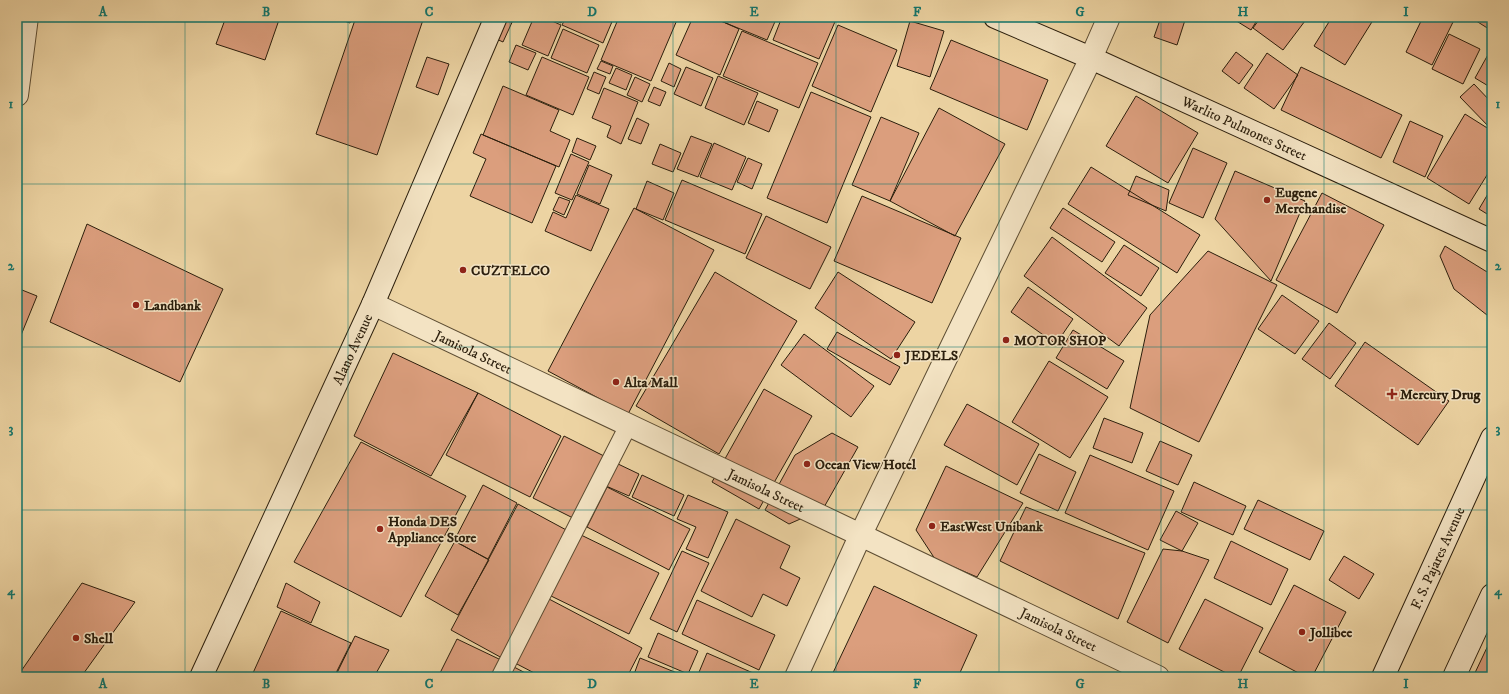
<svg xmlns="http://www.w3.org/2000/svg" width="1509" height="694" font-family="'IM FELL DW Pica',serif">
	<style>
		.building { fill: #db9e7d; stroke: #2b1e0c }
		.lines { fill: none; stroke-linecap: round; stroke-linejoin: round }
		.lane-casing { stroke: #5c4c32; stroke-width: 19 }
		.street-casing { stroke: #5c4c32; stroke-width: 24 }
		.secondary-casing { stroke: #2b1e0c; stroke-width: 24 }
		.lane { stroke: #f3e3c3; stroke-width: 17 }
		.street { stroke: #f3e3c3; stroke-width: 22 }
		.secondary { stroke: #f3e3c3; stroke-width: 22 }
		.grid { fill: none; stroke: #0f766e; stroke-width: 1; stroke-opacity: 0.55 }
		.poi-dot { fill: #8f2418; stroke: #f3e3c3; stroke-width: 1.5 }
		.labels { text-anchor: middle; stroke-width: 3; stroke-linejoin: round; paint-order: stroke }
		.street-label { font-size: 14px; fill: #2b1e0c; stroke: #f3e3c3 }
		.poi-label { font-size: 14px; font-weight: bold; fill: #2b1e0c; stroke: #f3e3c3; text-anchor: start }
		.neatline { fill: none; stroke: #0f766e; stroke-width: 1.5 }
		.grid-label { font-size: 13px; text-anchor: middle; font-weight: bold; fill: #0f766e }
	</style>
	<rect width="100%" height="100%" fill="#edd4a3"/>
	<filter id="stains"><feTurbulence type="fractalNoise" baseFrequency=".005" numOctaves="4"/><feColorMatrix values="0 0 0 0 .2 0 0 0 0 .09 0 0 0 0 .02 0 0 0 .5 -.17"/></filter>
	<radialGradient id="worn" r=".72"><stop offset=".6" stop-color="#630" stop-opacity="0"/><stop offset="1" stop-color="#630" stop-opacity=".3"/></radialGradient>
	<!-- building -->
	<path class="building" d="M226 17H280L265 60 216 44Z
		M333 17H352L350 23Z
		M356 17H424L377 155 316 134Z
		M500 17 514 18 503 42 492 37Z
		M534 17H543L561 25 548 56 522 45Z
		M546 17H564L561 23Z
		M566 17H614L603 43 562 25Z
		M619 17H670L677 20 651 81 601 60Z
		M693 17H712L739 29 720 75 676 55Z
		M717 17H777L767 40 716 19Z
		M782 17H837L819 59 773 40Z
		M1161 17H1186L1177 45 1154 37Z
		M1230 17H1259L1251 30Z
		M1261 17H1308L1283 50 1253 28Z
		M1332 17H1375L1345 65 1314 46Z
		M1423 17H1447L1454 20 1432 65 1406 52Z
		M1470 17H1492V31Z
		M910 21 944 31 930 77 897 66Z
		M838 25 897 50 871 112 812 86Z
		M563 29 599 45 587 73 551 58Z
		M742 31 818 63 799 108 723 76Z
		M1449 34 1480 49 1463 84 1432 69Z
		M951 40 1048 80 1027 130 930 89Z
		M516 45 536 53 528 70 509 62Z
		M1490 51 1492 52V84L1490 87 1475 78Z
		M1236 52 1253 65 1239 84 1222 71Z
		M1267 53 1298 75 1274 109 1244 88Z
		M427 57 449 64 438 95 416 87Z
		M542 57 589 77 573 115 526 95Z
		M601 61 613 66 610 74 597 69Z
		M669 63 681 69 674 87 661 81Z
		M686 67 713 78 701 106 674 94Z
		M1301 67 1402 115 1381 158 1281 110Z
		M616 68 632 75 626 90 609 83Z
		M594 72 606 77 599 94 587 89Z
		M718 76 758 93 744 125 705 108Z
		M635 77 650 84 642 102 627 95Z
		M1474 84 1492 103V130L1460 97Z
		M503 86 559 110 550 131 570 140 559 167 483 135Z
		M654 87 666 92 660 106 648 101Z
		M604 88 638 102 621 144 607 137 611 126 592 118Z
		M811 92 871 117 827 223 767 198Z
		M1136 96 1198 133 1168 183 1106 146Z
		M757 101 778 110 769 132 748 123Z
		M939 108 1005 144 955 236 890 201Z
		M1465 114 1492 131V167L1469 204 1427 178Z
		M881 117 919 133 890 201 852 185Z
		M637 118 649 124 641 144 628 139Z
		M1410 121 1443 136 1425 177 1393 162Z
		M481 134 556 166 532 223 470 196 486 159 473 153Z
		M691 136 712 144 698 177 677 169Z
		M577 138 596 146 590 160 572 152Z
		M714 143 746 157 732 190 700 177Z
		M660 144 681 153 673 172 652 164Z
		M1193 148 1227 163 1203 218 1169 203Z
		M571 154 589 162 572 200 555 193Z
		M748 158 762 164 752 189 737 182Z
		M589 165 612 175 600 204 577 194Z
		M1091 167 1200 235 1177 273 1068 204Z
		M1235 171 1305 201 1271 281 1215 219Z
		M1136 176 1169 190 1166 211 1128 195Z
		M682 180 762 214 745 254 665 220Z
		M647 181 674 193 663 220 636 209Z
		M1492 187V217L1479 209Z
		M1322 193 1384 225 1337 313 1276 280Z
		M576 195 609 209 591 251 545 231 553 212 566 218Z
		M862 196 961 238 932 303 834 261Z
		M559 197 570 201 564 215 553 210Z
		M634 208 714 250 628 414 548 371Z
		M1063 208 1115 242 1102 262 1050 228Z
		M766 216 831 247 810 289 746 258Z
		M87 224 223 289 180 382 50 322Z
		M1052 237 1147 308 1119 346 1024 276Z
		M1124 245 1159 268 1141 296 1105 273Z
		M1445 246 1492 275V319L1454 289 1440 256Z
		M1208 251 1277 285 1199 442 1130 408 1150 315Z
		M715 272 797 321 719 454 636 406Z
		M838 272 915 322 891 359 815 308Z
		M1028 287 1073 319 1056 344 1011 312Z
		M17 288 37 296 17 345Z
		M1282 295 1319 321 1295 354 1258 329Z
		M1329 323 1356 343 1330 379 1302 359Z
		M1073 330 1124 361 1107 389 1056 358Z
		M837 332 900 367 890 385 827 349Z
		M804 334 874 386 851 417 781 365Z
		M1365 342 1449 401 1418 445 1335 386Z
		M393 353 478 393 431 476 354 436Z
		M1049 361 1108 397 1070 458 1012 422Z
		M764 389 812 416 759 509 712 482Z
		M478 393 561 436 530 497 446 455Z
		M967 404 1039 444 1017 485 944 445Z
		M1104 418 1143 433 1132 463 1093 448Z
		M832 433 858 447 823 509 789 524 765 510 795 455Z
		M564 436 606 457 575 519 533 498Z
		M1160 441 1192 455 1178 485 1146 471Z
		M361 442 466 496 401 617 294 562Z
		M1039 454 1076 472 1058 511 1020 493Z
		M1090 455 1174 491 1148 550 1065 513Z
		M616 463 639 474 629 496 606 486Z
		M946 466 1023 503 977 577 935 559 916 530Z
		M642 475 684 495 674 516 632 497Z
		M1194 482 1246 506 1233 535 1181 512Z
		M483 485 517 503 488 559 454 541Z
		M607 487 690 529 669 570 587 527Z
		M688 495 728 512 708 558 686 549 696 527 677 519Z
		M1258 500 1324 531 1310 560 1244 529Z
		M518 504 570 532 502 658 451 630Z
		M1026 507 1145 553 1118 619 1000 561Z
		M1176 511 1198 523 1182 551 1160 540Z
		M736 519 790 546 780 568 800 578 787 606 763 594 752 617 701 591Z
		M579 534 659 573 629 634 549 595Z
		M455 541 489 560 458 615 425 596Z
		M1231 541 1288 569 1271 605 1214 578Z
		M1163 549 1182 551 1209 560 1168 643 1127 622Z
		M682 551 709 563 677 632 650 619Z
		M1344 556 1374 574 1359 599 1329 580Z
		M82 583 135 602 81 677H17Z
		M286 583 320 602 311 623 277 607Z
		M1294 585 1346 612 1312 677H1306L1259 652Z
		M874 586 977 635 958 677H831Z
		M549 599 642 648 627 677H542L515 663Z
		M1205 599 1263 628 1238 677H1234L1179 649Z
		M697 600 775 635 759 670 682 634Z
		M281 611 351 643 334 677H262L253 673Z
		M658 633 698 651 688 674 648 657Z
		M355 636 389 650 374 677H335Z
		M1492 637V677H1473Z
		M457 639 501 660 492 677H438Z
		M707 653 760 676 759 677H697Z
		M640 658 682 675 681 677H633Z
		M514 667 533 677H509Z"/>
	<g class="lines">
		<defs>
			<path id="lane" d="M500 677 628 426"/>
			<g id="street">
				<path d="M17 95 27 17"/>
				<path id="s1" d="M373 304C635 429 897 551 1158 677"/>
				<path d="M796 677 861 534 1091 58 1109 17"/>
			</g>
			<g id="secondary">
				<path id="s2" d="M995 17 1091 58 1492 241"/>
				<path id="s3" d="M201 677 373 304 496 17"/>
				<path id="s4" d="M1383 677 1492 438"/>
				<path d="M1454 677 1492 595"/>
			</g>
		</defs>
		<!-- lane casing -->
		<use href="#lane" class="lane-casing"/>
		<!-- street casing -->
		<use href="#street" class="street-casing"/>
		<!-- secondary casing -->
		<use href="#secondary" class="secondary-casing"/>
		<!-- lane -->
		<use href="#lane" class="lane"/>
		<!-- street -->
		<use href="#street" class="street"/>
		<!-- secondary -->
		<use href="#secondary" class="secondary"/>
	</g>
	<!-- grid -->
	<path class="grid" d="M185 17V677M348 17V677M510 17V677M673 17V677M836 17V677M999 17V677M1161 17V677M1324 17V677M17 184H1492M17 347H1492M17 510H1492"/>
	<!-- markers -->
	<g class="poi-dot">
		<circle cx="1267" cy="200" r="4"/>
		<circle cx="463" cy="270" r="4"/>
		<circle cx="136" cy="305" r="4"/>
		<circle cx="1006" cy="340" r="4"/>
		<circle cx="897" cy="355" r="4"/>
		<circle cx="616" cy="382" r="4"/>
		<path d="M1390 388h4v4h4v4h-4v4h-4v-4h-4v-4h4z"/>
		<circle cx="807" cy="464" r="4"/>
		<circle cx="932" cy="526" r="4"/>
		<circle cx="380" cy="529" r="4"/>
		<circle cx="1302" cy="632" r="4"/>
		<circle cx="76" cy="638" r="4"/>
	</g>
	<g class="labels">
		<!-- street labels -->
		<g class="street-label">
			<text dy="5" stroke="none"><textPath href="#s2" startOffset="273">Warlito Pulmones Street</textPath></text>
			<text dy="5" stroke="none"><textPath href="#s3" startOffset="361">Alano Avenue</textPath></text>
			<text dy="5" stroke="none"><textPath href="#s1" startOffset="111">Jamisola Street</textPath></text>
			<text dy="5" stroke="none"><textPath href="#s1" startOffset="435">Jamisola Street</textPath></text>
			<text dy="5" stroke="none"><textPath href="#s4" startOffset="131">F. S. Pajares Avenue</textPath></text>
			<text dy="5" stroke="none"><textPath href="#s1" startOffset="759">Jamisola Street</textPath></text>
		</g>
		<!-- poi labels -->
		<g class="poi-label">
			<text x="1275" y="197">Eugene<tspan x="1275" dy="16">Merchandise</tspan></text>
			<text x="471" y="275">CUZTELCO</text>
			<text x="144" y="310">Landbank</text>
			<text x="1014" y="345">MOTOR SHOP</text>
			<text x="905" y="360">JEDELS</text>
			<text x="624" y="387">Alta Mall</text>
			<text x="1400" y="399">Mercury Drug</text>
			<text x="815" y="469">Ocean View Hotel</text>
			<text x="388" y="526">Honda DES<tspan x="388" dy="16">Appliance Store</tspan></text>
			<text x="940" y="531">EastWest Unibank</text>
			<text x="1310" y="637">Jollibee</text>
			<text x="84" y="643">Shell</text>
		</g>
	</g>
	<!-- margin -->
	<rect width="1509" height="694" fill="none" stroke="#edd4a3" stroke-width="44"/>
	<rect x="22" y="22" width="1465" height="650" class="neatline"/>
	<g class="grid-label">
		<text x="103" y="16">A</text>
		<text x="266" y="16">B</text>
		<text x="429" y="16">C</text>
		<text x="592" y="16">D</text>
		<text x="754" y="16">E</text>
		<text x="917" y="16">F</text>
		<text x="1080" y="16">G</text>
		<text x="1243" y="16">H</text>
		<text x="1406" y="16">I</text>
		<text x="11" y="108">1</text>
		<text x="1498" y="108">1</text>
		<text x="11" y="270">2</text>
		<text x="1498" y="270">2</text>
		<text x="11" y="433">3</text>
		<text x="1498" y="433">3</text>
		<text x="11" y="595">4</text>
		<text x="1498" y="595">4</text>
		<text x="103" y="688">A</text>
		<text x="266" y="688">B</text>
		<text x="429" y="688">C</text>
		<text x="592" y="688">D</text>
		<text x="754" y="688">E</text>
		<text x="917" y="688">F</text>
		<text x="1080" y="688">G</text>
		<text x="1243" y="688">H</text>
		<text x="1406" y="688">I</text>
	</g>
	<rect width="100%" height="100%" filter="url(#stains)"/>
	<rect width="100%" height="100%" fill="url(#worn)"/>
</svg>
